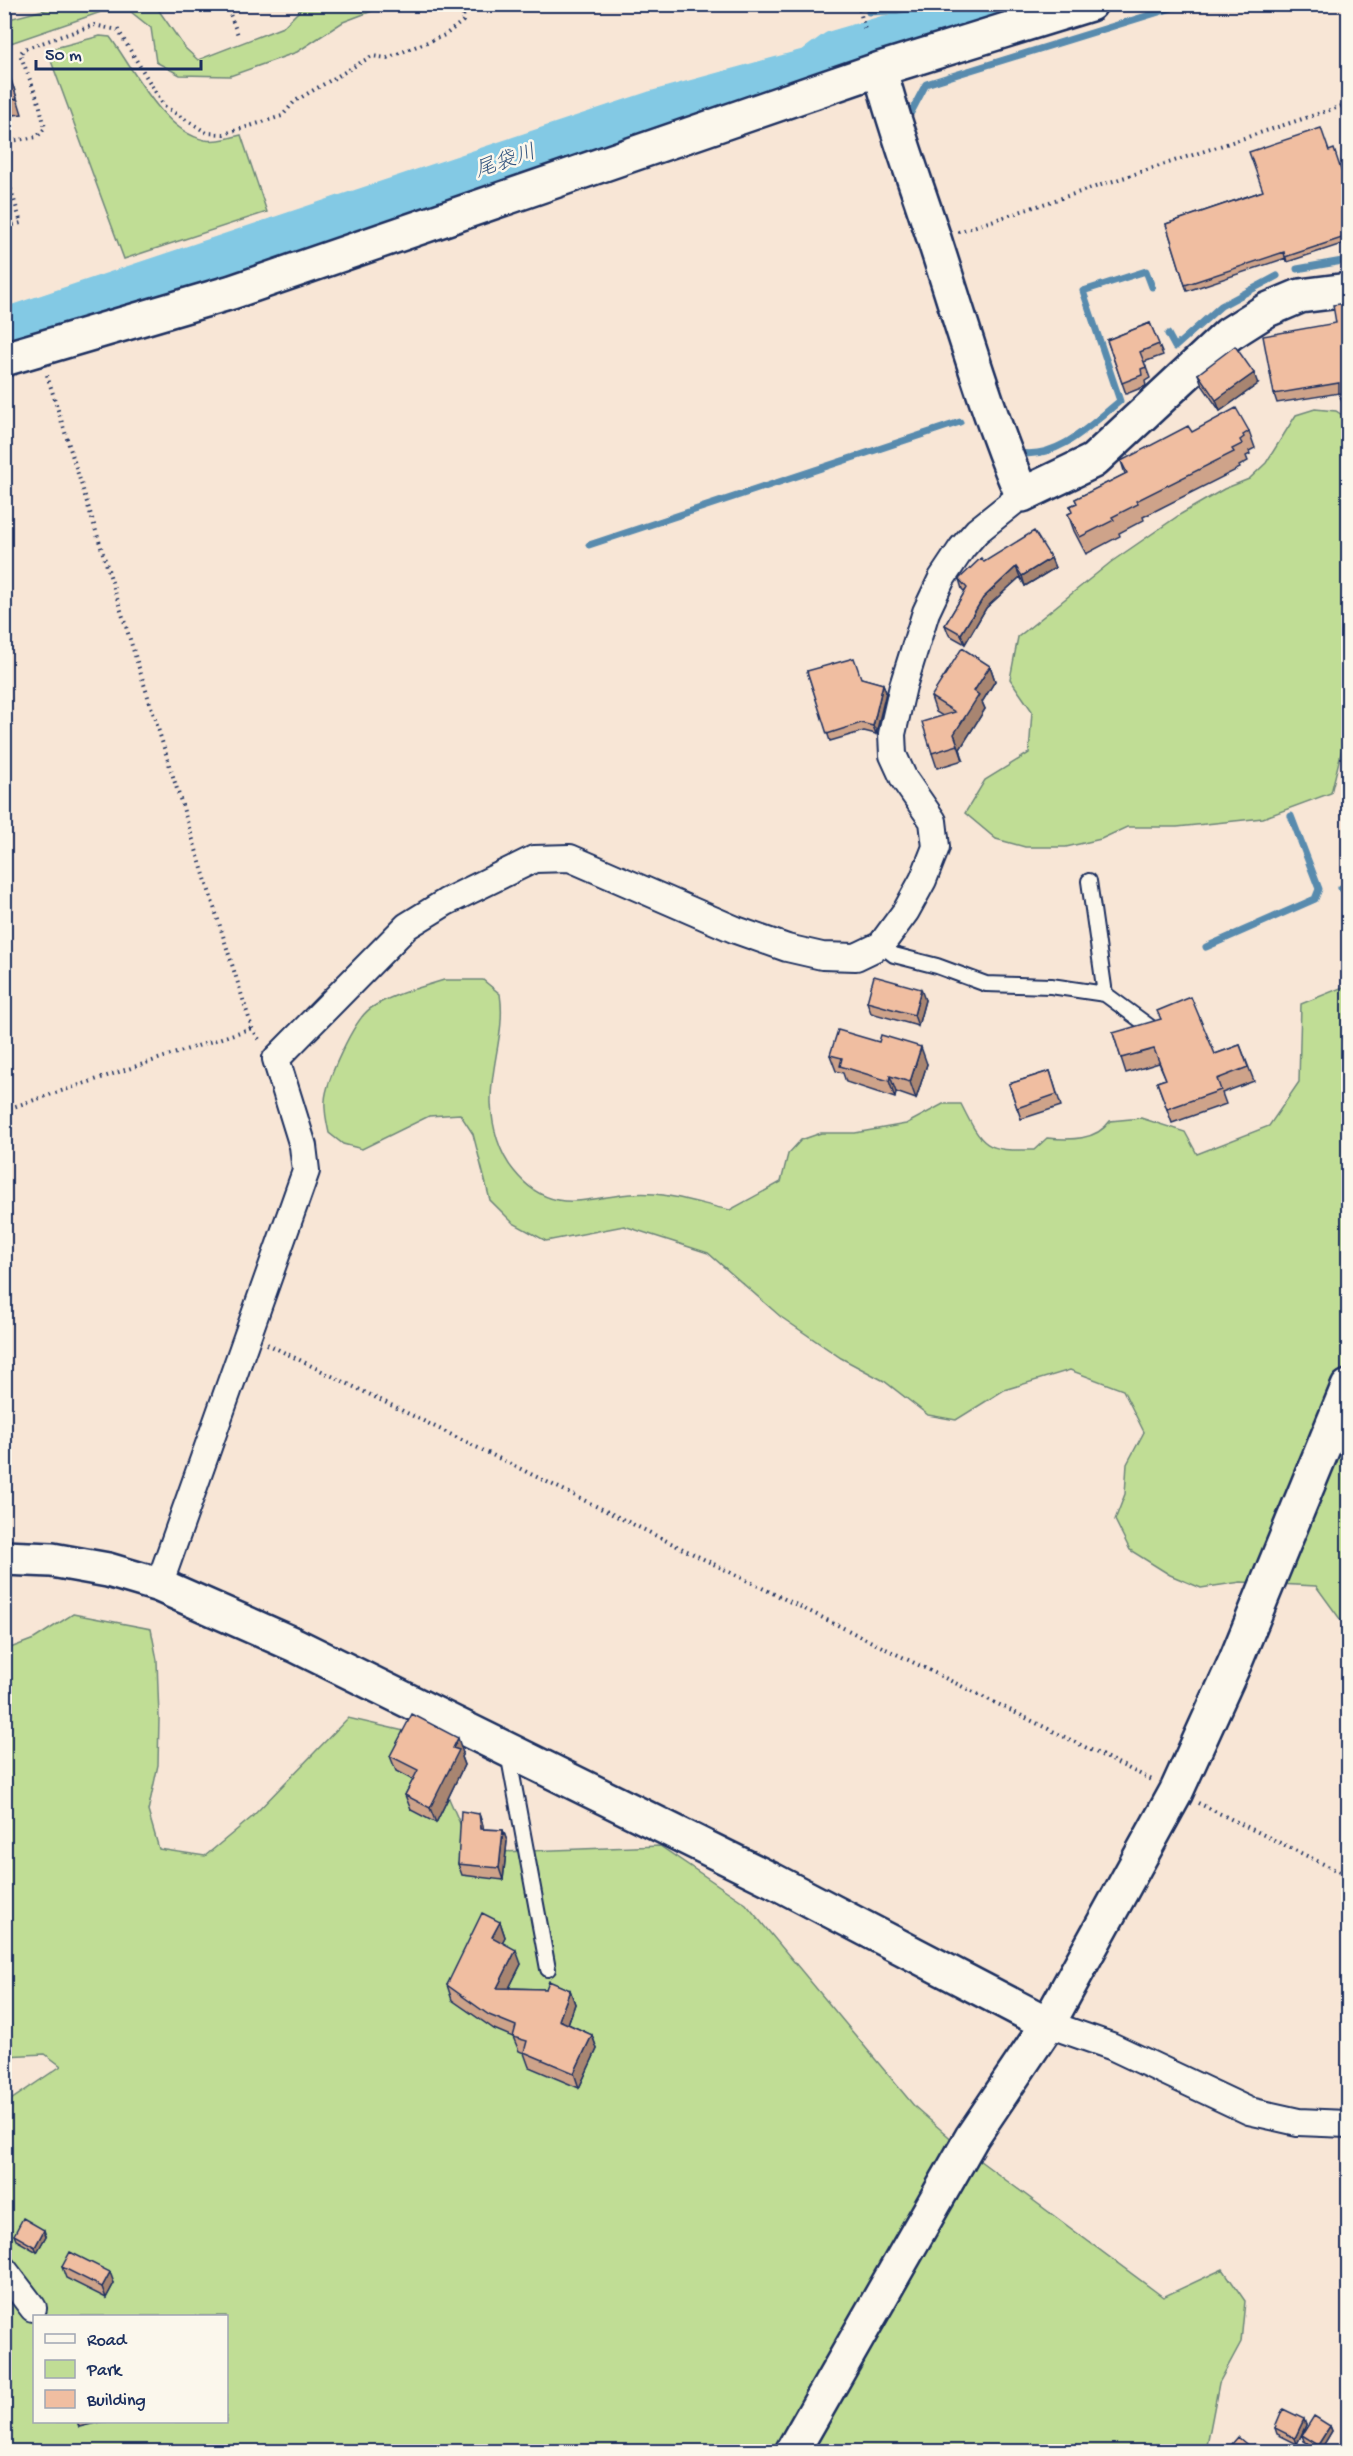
<svg xmlns="http://www.w3.org/2000/svg" width="1353" height="2456" font-family="'Gochi Hand','Klee One',sans-serif">
	<style>
		.green { fill: #c0dd95; stroke: #6e867a; stroke-width: 1.5; fill-rule: evenodd }
		.lines { fill: none; stroke-linecap: round; stroke-linejoin: round }
		.stream { stroke: #598bae; stroke-width: 7 }
		.river { stroke: #83c9e4; stroke-width: 39 }
		.service-casing { stroke: #1b2f5e; stroke-width: 18 }
		.minor-casing { stroke: #1b2f5e; stroke-width: 30 }
		.tertiary-casing { stroke: #1b2f5e; stroke-width: 38 }
		.path { stroke: #1b2f5e; stroke-width: 4; stroke-dasharray: 1.5 4.5; stroke-linecap: butt }
		.service { stroke: #fbf7ec; stroke-width: 14 }
		.minor { stroke: #fbf7ec; stroke-width: 26 }
		.tertiary { stroke: #fbf7ec; stroke-width: 33 }
		.wall { fill: #cea38a; stroke: #1b2f5e; stroke-width: 1.5 }
		.shaded-wall { fill: #a88571; stroke: #1b2f5e; stroke-width: 1.5 }
		.building { fill: #f0bea1; stroke: #1b2f5e; stroke-width: 1.5 }
		.labels { text-anchor: middle; stroke-width: 5; stroke-linejoin: round; paint-order: stroke }
		.water-label { font-size: 21px; font-style: italic; fill: #355680; stroke: #fbf7ec }
	</style>
	<rect width="100%" height="100%" fill="#f8e6d6"/>
	<filter id="ink" filterUnits="userSpaceOnUse"><feTurbulence type="fractalNoise" baseFrequency=".0167" numOctaves="2"/><feDisplacementMap in="SourceGraphic" scale="12" xChannelSelector="R" yChannelSelector="G"/><feConvolveMatrix kernelMatrix="1 2 1 2 8 2 1 2 1" color-interpolation-filters="sRGB"/></filter>
	<g filter="url(#ink)">
		<!-- green -->
		<path class="green" d="M63 5H155L185 48 198 60 283 27 305 5H388L343 22 297 52 230 76 180 75 156 62 151 28 131 12H101L5 45V20Z
			M100 36 110 37C133 68 163 132 205 140 217 142 229 138 241 135L267 212 124 259 47 50Z
			M1315 409 1336 411 1348 419V725L1331 793 1263 818 1177 827H1127L1101 839 1066 847H1025L996 839 965 813 985 780 1029 753 1032 711 1010 679 1018 637 1111 562 1181 514 1224 489 1249 479 1266 463 1296 415Z
			M444 980H483L500 994C506 1031 490 1066 491 1103 492 1127 499 1153 514 1171 557 1225 598 1189 654 1194 679 1196 705 1205 730 1210L781 1182 788 1154 801 1140 821 1133H855L906 1124 943 1104H961C983 1148 985 1151 1034 1150L1047 1138C1070 1140 1096 1141 1110 1121L1141 1118 1185 1132 1197 1154 1269 1126 1299 1082 1301 1004 1348 985V1630L1316 1586 1241 1582 1201 1588 1170 1575 1130 1550 1115 1520 1125 1494 1127 1464 1144 1432 1123 1390 1070 1370 1004 1390 956 1420 928 1415 884 1381 841 1358 781 1317 708 1253 624 1226 546 1241 513 1223 490 1200 473 1134 460 1114 429 1116 362 1149 343 1144 329 1133C327 1123 324 1112 325 1101 326 1081 354 1019 371 1008 392 994 420 988 444 980Z
			M73 1614 151 1629 157 1660 159 1718 158 1765 148 1811 159 1849 205 1856 251 1818 348 1718 421 1735 473 1853 660 1846 746 1904 915 2107 956 2143 1163 2297 1223 2269 1245 2301 1241 2342 1219 2383 1206 2451H5V2104L61 2066 45 2054 5 2056V1650L34 1639ZM34 2316H226V2422H34Z"/>
		<g class="lines">
			<!-- stream -->
			<path class="stream" d="M869 12 947 8 956 4
				M876 30 882 46
				M907 120 926 84 1185 4
				M1297 269 1348 260
				M1168 334 1175 347 1221 306 1277 276
				M1018 448 1020 453C1059 459 1091 424 1120 401L1083 291 1146 271 1152 287
				M589 545 960 422
				M1341 888 1348 884
				M1206 947 1315 899 1319 889 1291 816"/>
			<!-- river -->
			<path class="river" d="M4 328 655 110 812 67 835 50 886 35 930 30 1008 4"/>
			<defs>
				<path id="service" d="M881 945 894 955 937 966 986 984 1051 986 1105 994 1089 881
					M1105 994 1150 1027
					M508 1753 548 1969"/>
				<path id="minor" d="M159 1585 306 1171 303 1146 276 1059 407 926 446 902 534 859 570 858 736 930 787 948 822 956 856 957 881 945 906 911 923 880 936 847 933 821 904 779 893 755 892 734 903 686 926 612 942 578 962 548 977 531 1022 495
					M1048 2024 1111 2046 1249 2111 1298 2122 1348 2124
					M4 2270 33 2308"/>
				<path id="tertiary" d="M880 69C895 130 918 188 937 248 964 331 988 415 1022 495L1093 461 1229 334 1267 310 1300 296 1348 290
					M4 359 232 292 880 69 1090 4
					M4 1558 52 1560 108 1570 159 1585 295 1645 774 1881 1048 2024
					M792 2452 972 2137 1048 2024 1176 1792 1236 1660 1348 1387"/>
			</defs>
			<!-- service casing -->
			<use href="#service" class="service-casing"/>
			<!-- minor casing -->
			<use href="#minor" class="minor-casing"/>
			<!-- tertiary casing -->
			<use href="#tertiary" class="tertiary-casing"/>
			<!-- path -->
			<path class="path" d="M226 4 238 35
				M858 4 865 30
				M4 142 37 137 45 128 39 103 20 54 24 49 94 25 118 30 164 106 207 133 224 134 282 116 295 101 372 56 387 58 445 35 463 21 464 4
				M4 166 21 223 4 227
				M958 232 1348 104
				M47 375 252 1028 260 1041
				M4 1110 252 1028
				M267 1344 1154 1781
				M1198 1803 1348 1876"/>
			<!-- service -->
			<use href="#service" class="service"/>
			<!-- minor -->
			<use href="#minor" class="minor"/>
			<!-- tertiary -->
			<use href="#tertiary" class="tertiary"/>
		</g>
		<!-- wall -->
		<path class="wall" d="M4 74 14 88 22 114 4 116Z
			M1329 151 1348 191V242L1287 262 1286 258 1187 291 1166 224 1263 191Z
			M1348 303V403L1342 402 1339 393 1277 403 1274 394 1336 323Z
			M1150 323 1163 355 1144 362 1150 378 1145 381 1146 386 1126 394 1107 340Z
			M1198 374 1258 384 1220 411 1202 385Z
			M1249 431 1255 448 1249 451 1250 454 1246 456 1248 461 1239 466 1240 468 1143 517 1144 520 1119 533 1120 536 1086 554 1074 531 1068 514 1072 512 1070 506 1077 503 1075 499 1125 474 1121 461 1192 432Z
			M1051 558 1055 568 1025 586 1020 577 986 608 965 644 949 635 945 625 965 592 962 589 959 579 984 562Z
			M990 666 995 681 982 702 985 709 960 749 963 760 937 768 932 753 943 716 936 712 931 697Z
			M807 671 861 678 883 684 886 692 876 734 864 731 830 741Z
			M925 1000 918 1026 871 1013 867 1002Z
			M1113 1033 1215 1054 1240 1045 1254 1081 1222 1093 1226 1104 1172 1123 1157 1082 1166 1079 1159 1063 1126 1073Z
			M879 1042 927 1064 916 1099 896 1092 895 1098 846 1082 843 1073 836 1071 830 1055Z
			M1050 1071 1061 1106 1021 1119 1009 1084Z
			M463 1753 461 1757 464 1765 436 1823 411 1810 405 1795 413 1780 396 1771 390 1756Z
			M479 1814 483 1829 503 1830 507 1841 503 1880 462 1875 458 1864Z
			M500 1922 505 1937 502 1942 521 1964 509 1988 570 1990 575 2004 568 2024 592 2035 597 2049 579 2088 529 2067 524 2053 519 2051 513 2037 494 2029 452 2000 447 1985Z
			M14 2235 46 2236 37 2252 16 2240Z
			M62 2267 114 2283 106 2298 66 2278Z
			M77 2421H104L79 2427Z
			M1306 2425 1297 2444 1277 2434 1275 2428Z
			M1330 2426 1332 2431 1320 2451 1304 2441 1302 2435Z"/>
		<!-- shaded-wall -->
		<path class="shaded-wall" d="M1254 373 1258 384 1220 411 1216 400Z
			M1051 558 1055 568 1025 586 1022 576Z
			M1016 567 1020 577 986 608 965 644 961 634 983 598Z
			M990 666 995 681 982 702 985 709 960 749 963 760 954 734 974 691Z
			M883 684 886 692 876 734 873 726Z
			M921 989 925 1000 918 1026 914 1015Z
			M921 1047 927 1064 916 1099 910 1082Z
			M890 1076 896 1092 895 1098 889 1081Z
			M458 1738 463 1753 461 1757 464 1765 436 1823 430 1808 453 1748Z
			M479 1814 483 1825 485 1840 481 1829Z
			M503 1830 507 1841 503 1880 499 1868Z
			M500 1922 505 1937 497 1952 492 1937Z
			M516 1950 521 1964 502 2002 497 1988Z
			M570 1990 575 2004 564 2035 559 2020Z
			M592 2035 597 2049 579 2088 574 2073Z
			M44 2230 46 2236 37 2252 35 2247Z
			M110 2272 114 2283 106 2298 102 2287Z
			M1304 2419 1306 2425 1297 2444 1295 2438Z
			M1330 2426 1332 2431 1320 2451 1318 2445Z"/>
		<!-- building -->
		<path class="building" d="M9 73 17 99 4 100V74Z
			M1321 128 1329 151 1334 149 1348 191V236L1285 257 1284 252 1185 285 1166 224 1263 191 1249 152Z
			M1348 303V394L1339 393V383L1274 394 1263 336 1336 323 1333 305Z
			M1150 323 1159 344 1140 352 1146 367 1141 369 1142 375 1122 383 1107 340Z
			M1235 346 1254 373 1216 400 1198 374Z
			M1236 408 1249 431 1243 435 1244 437 1240 440 1242 444 1232 449 1234 452 1136 501 1138 504 1112 517 1114 520 1080 537 1068 514 1072 512 1070 506 1077 503 1075 499 1127 473 1121 461 1188 426 1192 432Z
			M1034 531 1051 558 1022 576 1016 567 983 598 961 634 945 625 967 588 959 579 981 558 984 562Z
			M962 648 990 666 974 691 979 695 954 734 958 745 932 753 922 722 955 712 931 697Z
			M854 658 861 678 883 684 873 726 861 723 827 734 807 671Z
			M874 976 921 989 914 1015 867 1002Z
			M1191 997 1215 1054 1240 1045 1248 1067 1217 1079 1221 1090 1167 1109 1157 1082 1166 1079 1154 1049 1121 1058 1113 1033 1161 1019 1157 1011Z
			M838 1030 879 1042 881 1035 921 1047 910 1082 890 1076 889 1081 840 1066 842 1058 830 1055Z
			M1050 1071 1057 1094 1017 1108 1009 1084Z
			M412 1714 458 1738 453 1748 459 1750 430 1808 405 1795 418 1770 390 1756Z
			M461 1811 479 1814 481 1829 503 1830 499 1868 458 1864Z
			M482 1913 500 1922 492 1937 516 1950 497 1988 546 1989 549 1981 570 1990 559 2020 592 2035 574 2073 524 2052 527 2041 513 2037 516 2026 489 2015 447 1985Z
			M23 2218 44 2230 35 2247 14 2235Z
			M70 2252 110 2272 102 2287 62 2267Z
			M1283 2409 1304 2419 1295 2438 1275 2428Z
			M1314 2416 1330 2426 1318 2445 1302 2435Z
			M1238 2437 1251 2448 1255 2444 1263 2451H1226Z"/>
	</g>
	<g class="labels">
		<!-- water labels -->
		<g class="water-label">
			<text transform="translate(505 160) rotate(-19)" y="7">尾袋川</text>
		</g>
	</g>
	<!-- margin -->
	<rect width="1353" height="2456" fill="none" stroke="#fbf7ec" stroke-width="24"/>
	<rect x="12" y="12" width="1329" height="2432" fill="none" stroke="#1b2f5e" stroke-width="2" filter="url(#ink)"/>
	<!-- legend -->
	<rect x="33" y="2315" width="195" height="108" fill="#fbf7ec" stroke="#a1a7b3" stroke-width="1.5"/>
	<rect x="45" y="2334" width="30" height="9" fill="#fbf7ec" stroke="#a1a7b3" stroke-width="1.5"/>
	<text x="87" y="2345" font-size="18" fill="#1b2f5e">Road</text>
	<rect x="45" y="2360" width="30" height="18" fill="#c0dd95" stroke="#a1a7b3" stroke-width="1.5"/>
	<text x="87" y="2375" font-size="18" fill="#1b2f5e">Park</text>
	<rect x="45" y="2390" width="30" height="18" fill="#f0bea1" stroke="#a1a7b3" stroke-width="1.5"/>
	<text x="87" y="2405" font-size="18" fill="#1b2f5e">Building</text>
	<!-- scale -->
	<path d="M36 60v9h165v-9" fill="none" stroke="#1b2f5e" stroke-width="3"/>
	<text x="45" y="60" font-size="18" fill="#1b2f5e" stroke="#fbf7ec" stroke-width="4.5" paint-order="stroke">50 m</text>
</svg>
